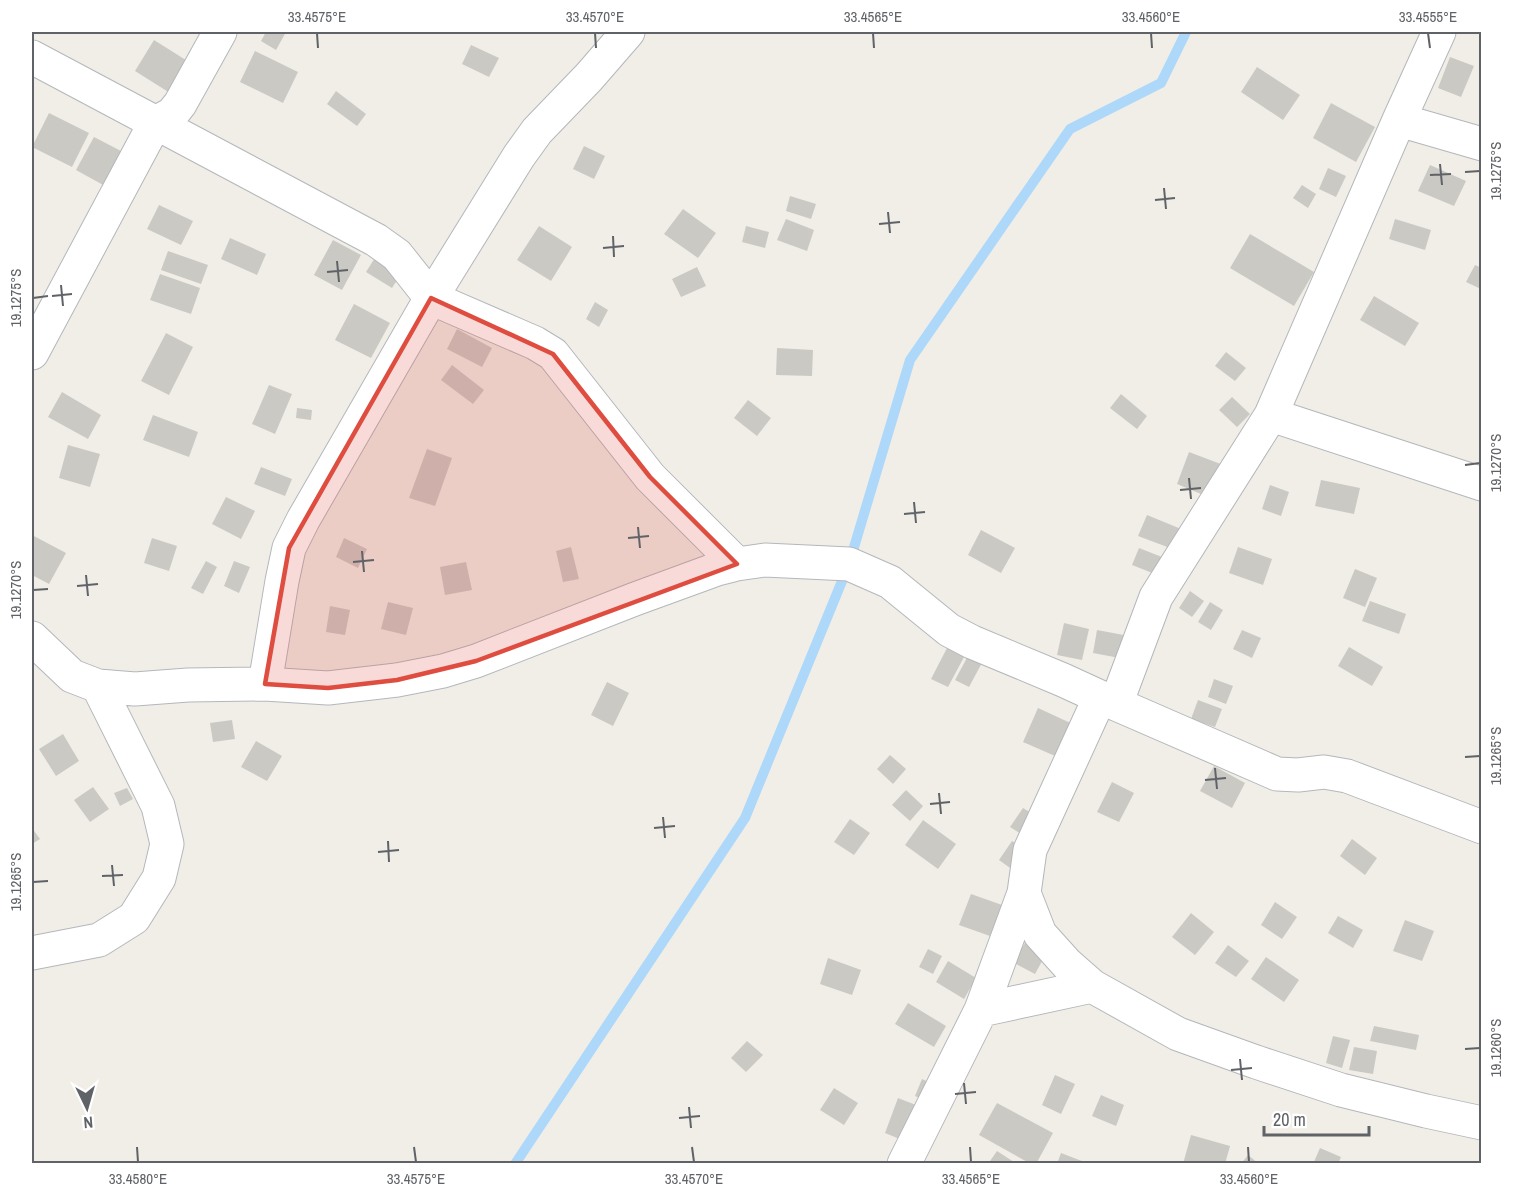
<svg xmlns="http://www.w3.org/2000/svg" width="1513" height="1195" font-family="'Archivo Narrow',sans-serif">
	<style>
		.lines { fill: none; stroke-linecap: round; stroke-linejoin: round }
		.stream { stroke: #aed8f9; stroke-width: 10 }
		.building { fill: #cbc9c4 }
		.minor-casing { stroke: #b4b7bb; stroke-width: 35 }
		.minor { stroke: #fff; stroke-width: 33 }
		.marked { fill: #de4d3f; fill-opacity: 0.2; stroke: #de4d3f; stroke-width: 4.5; stroke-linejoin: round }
		.ticks { fill: none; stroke: #5f6266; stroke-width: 2 }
		.neatline { fill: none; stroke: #5f6266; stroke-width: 2 }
		.ticks-label { font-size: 15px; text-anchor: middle; fill: #5f6266 }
	</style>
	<rect width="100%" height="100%" fill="#f0eee7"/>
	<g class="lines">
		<!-- stream -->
		<path class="stream" d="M515 1164 745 818 849 564 910 360 1070 129 1161 83 1186 32"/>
	</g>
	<!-- building -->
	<path class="building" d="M266 32H286L276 50 261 41Z
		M154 40 189 62 170 93 135 71Z
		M471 45 499 58 489 77 462 64Z
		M255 51 298 72 283 103 240 82Z
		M1450 57 1474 66 1461 97 1438 88Z
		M1257 67 1300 95 1283 120 1241 92Z
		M336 91 366 114 357 126 327 104Z
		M1331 103 1375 127 1356 162 1313 138Z
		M49 113 89 133 72 167 32 147Z
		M94 137 123 152 105 186 76 170Z
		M584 146 605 156 594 179 573 169Z
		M1430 165 1466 181 1454 206 1418 191Z
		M1328 168 1346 176 1336 197 1319 189Z
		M1302 185 1316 194 1308 208 1293 198Z
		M790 196 816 204 811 219 786 211Z
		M159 205 193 221 181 245 147 229Z
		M683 209 716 233 698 258 664 234Z
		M786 219 814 230 807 251 777 240Z
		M1395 219 1431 230 1425 250 1389 239Z
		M539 226 572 247 551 281 517 260Z
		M746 226 769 232 765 248 742 242Z
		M1250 234 1314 272 1294 306 1230 268Z
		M230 238 266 254 257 275 221 259Z
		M333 240 361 255 342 290 314 275Z
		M168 251 208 265 201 284 161 270Z
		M378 253 404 269 392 288 366 272Z
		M1475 265 1482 268 1481 289 1466 282Z
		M697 267 706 286 681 297 672 279Z
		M160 274 200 288 191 314 150 300Z
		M1374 296 1419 323 1405 346 1360 320Z
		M595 302 608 310 599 327 586 319Z
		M354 304 390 323 371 358 335 340Z
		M457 329 492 348 482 367 447 349Z
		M166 333 193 347 169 395 141 381Z
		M777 348 813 350 812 376 776 375Z
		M1226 352 1246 368 1235 381 1215 366Z
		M452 365 484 390 473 404 441 380Z
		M269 385 292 394 275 434 252 424Z
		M62 392 101 415 88 439 48 417Z
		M1121 394 1147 416 1137 429 1110 408Z
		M1232 397 1250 414 1237 427 1219 410Z
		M748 400 771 418 757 436 734 418Z
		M297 408 312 410 311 420 296 418Z
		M153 415 198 432 189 457 143 440Z
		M68 445 100 454 90 487 59 478Z
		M427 449 452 458 435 506 409 498Z
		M1189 452 1226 466 1213 499 1177 484Z
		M261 467 292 479 285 496 254 484Z
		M1321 480 1360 488 1354 514 1315 506Z
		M1270 485 1289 492 1281 516 1262 509Z
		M226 497 255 511 241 539 212 524Z
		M1147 515 1186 531 1178 551 1138 536Z
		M981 530 1015 548 1001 573 968 555Z
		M32 535 66 553 49 584 32 575Z
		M152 538 177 546 169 571 144 563Z
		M344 538 367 549 358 568 336 557Z
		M571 547 579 579 563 582 556 551Z
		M1238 547 1272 559 1263 585 1229 573Z
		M1139 548 1167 559 1160 576 1132 565Z
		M206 561 217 567 203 594 191 588Z
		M234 561 250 567 239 593 224 586Z
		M466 562 472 590 445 595 440 567Z
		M1355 569 1377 578 1365 607 1343 598Z
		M1190 591 1204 601 1192 617 1179 608Z
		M1370 601 1406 614 1399 634 1362 621Z
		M388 602 413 608 406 635 381 629Z
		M1210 602 1223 610 1211 630 1198 622Z
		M330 606 350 610 345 635 326 632Z
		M1064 623 1089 629 1082 660 1057 655Z
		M1097 630 1129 636 1125 659 1093 653Z
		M1242 630 1261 638 1252 658 1233 649Z
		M1349 647 1383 667 1372 686 1338 666Z
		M947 648 964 657 948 687 931 679Z
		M969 654 983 661 969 687 955 680Z
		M1214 679 1233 686 1226 704 1208 697Z
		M607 682 629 693 613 726 591 715Z
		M1198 700 1222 709 1215 727 1191 719Z
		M1038 708 1077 726 1062 759 1023 742Z
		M232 720 235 739 213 742 210 723Z
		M63 734 79 761 56 776 39 749Z
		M256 741 282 756 267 781 241 767Z
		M890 755 906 769 893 784 877 769Z
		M1214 766 1245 783 1232 808 1200 791Z
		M1112 782 1134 793 1119 822 1097 812Z
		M93 787 109 809 90 822 74 800Z
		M127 788 133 799 120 806 114 793Z
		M906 790 923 806 910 821 892 805Z
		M1023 808 1041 819 1028 838 1010 827Z
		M850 819 870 833 854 855 834 842Z
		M923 820 956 844 938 869 905 845Z
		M32 828 40 839 32 844Z
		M1352 839 1377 858 1365 875 1340 856Z
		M1012 841 1026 850 1013 870 999 860Z
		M971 894 1002 905 990 936 959 925Z
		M1275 902 1297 917 1282 939 1261 925Z
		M1191 913 1214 932 1195 955 1172 937Z
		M1338 916 1363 930 1353 948 1328 933Z
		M1405 920 1434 931 1422 961 1393 951Z
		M1026 941 1047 952 1035 974 1014 963Z
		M1228 945 1249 961 1236 977 1215 963Z
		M928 949 942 956 933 974 919 967Z
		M1266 957 1299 980 1284 1002 1251 979Z
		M828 958 861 970 852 995 820 984Z
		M948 961 976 978 964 999 936 982Z
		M908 1003 946 1026 934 1047 895 1024Z
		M1374 1026 1419 1035 1416 1050 1370 1041Z
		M1333 1036 1350 1040 1342 1068 1326 1063Z
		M747 1041 763 1055 746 1072 731 1058Z
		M1354 1047 1377 1051 1373 1074 1349 1070Z
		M1055 1075 1075 1084 1061 1114 1042 1105Z
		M922 1079 937 1086 930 1102 915 1096Z
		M834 1088 858 1103 844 1125 820 1110Z
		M1101 1095 1124 1105 1116 1126 1092 1116Z
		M898 1098 921 1107 907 1142 885 1133Z
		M997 1103 1053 1133 1036 1164H1031L979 1135Z
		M1191 1135 1230 1146 1225 1164H1183Z
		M1320 1148 1341 1157 1338 1164H1313Z
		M997 1151 1017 1164H988Z
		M1061 1153 1087 1163V1164H1057Z
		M1248 1155 1259 1164H1241Z"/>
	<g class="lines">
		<defs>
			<path id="minor" d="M32 57 376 240 397 255 431 298 535 343 553 354 650 477 737 564
				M1399 120 1482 144
				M32 353 155 123 172 114 180 104 220 32
				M1271 415 1482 484
				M32 638 72 676 98 686 135 689 188 685 265 684 328 688 397 680 443 671 476 661 635 599 717 569 737 564 765 560 849 564 890 582 949 630 972 642 1063 680 1100 697 1030 850 1024 893 1040 934 1067 964 1092 986 1178 1034 1256 1062 1341 1090 1426 1111 1482 1123
				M265 684 282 581 289 548 303 520 431 298 519 156 537 131 589 77 628 32
				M1100 697 1277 774 1298 775 1324 772 1347 776 1482 827
				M1116 704 1156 597 1271 415 1399 120 1439 32
				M32 953 99 940 134 918 159 878 167 844 158 806 98 686
				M981 1010 1092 986
				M904 1164 981 1010 1024 893"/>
		</defs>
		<!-- minor casing -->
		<use href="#minor" class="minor-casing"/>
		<!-- minor -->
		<use href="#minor" class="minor"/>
	</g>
	<!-- marked area -->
	<path class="marked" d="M431 298 553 354 650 477 737 564 476 661 397 680 328 688 265 684 289 548Z"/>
	<!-- ticks -->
	<path class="ticks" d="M317 33 318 48M595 33 596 48M873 33 874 48M1151 33 1152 48M1428 33 1430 48M1440 164 1442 185M1465 172 1480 171M1430 175 1451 174M1164 188 1166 209M1155 200 1175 198M888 212 890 233M879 224 900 222M613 236 614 257M603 248 624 246M337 261 339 282M327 272 348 270M61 285 63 306M52 296 72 294M33 298 48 296M1465 465 1480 463M1189 478 1191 499M1180 490 1201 488M914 502 916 523M904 514 925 512M638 527 640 548M628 538 649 536M362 551 364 572M353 562 374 560M86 575 88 596M77 586 98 584M33 590 48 589M1465 757 1480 756M1215 768 1217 789M1205 780 1226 778M939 793 941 814M930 804 950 802M663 817 665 838M654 828 675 826M388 841 389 862M378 852 399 850M112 865 114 886M102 876 123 875M33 882 48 881M1465 1049 1480 1048M1240 1059 1242 1080M1231 1070 1252 1068M964 1083 966 1104M955 1094 976 1092M689 1107 691 1128M679 1118 700 1116M137 1147 138 1162M414 1147 416 1162M692 1147 694 1162M970 1147 971 1162M1248 1147 1249 1162"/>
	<!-- border -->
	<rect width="1513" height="1195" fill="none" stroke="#ffffff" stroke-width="66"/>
	<!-- north arrow -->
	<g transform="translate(87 1108) rotate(175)" stroke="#ffffff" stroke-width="4.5" paint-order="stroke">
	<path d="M0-4.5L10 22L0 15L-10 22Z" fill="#5f6266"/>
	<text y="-9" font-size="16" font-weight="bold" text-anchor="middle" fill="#5f6266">N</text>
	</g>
	<!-- scale -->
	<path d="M1264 1126v9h105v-9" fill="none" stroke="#5f6266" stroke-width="3"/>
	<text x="1273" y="1126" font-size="18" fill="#5f6266" stroke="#ffffff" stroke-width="4.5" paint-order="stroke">20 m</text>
	<rect x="33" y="33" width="1447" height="1129" class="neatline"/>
	<g class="ticks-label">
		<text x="317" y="22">33.4575°E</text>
		<text x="595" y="22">33.4570°E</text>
		<text x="873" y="22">33.4565°E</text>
		<text x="1151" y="22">33.4560°E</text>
		<text x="1428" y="22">33.4555°E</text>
		<text transform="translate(1496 171) rotate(-90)" y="5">19.1275°S</text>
		<text transform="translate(16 298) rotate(-90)" y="5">19.1275°S</text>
		<text transform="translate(1496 463) rotate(-90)" y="5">19.1270°S</text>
		<text transform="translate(16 590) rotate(-90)" y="5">19.1270°S</text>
		<text transform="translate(1496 756) rotate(-90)" y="5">19.1265°S</text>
		<text transform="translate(16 882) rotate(-90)" y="5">19.1265°S</text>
		<text transform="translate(1496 1048) rotate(-90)" y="5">19.1260°S</text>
		<text x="138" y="1184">33.4580°E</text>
		<text x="416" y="1184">33.4575°E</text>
		<text x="694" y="1184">33.4570°E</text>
		<text x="971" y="1184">33.4565°E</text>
		<text x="1249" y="1184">33.4560°E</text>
	</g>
</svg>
